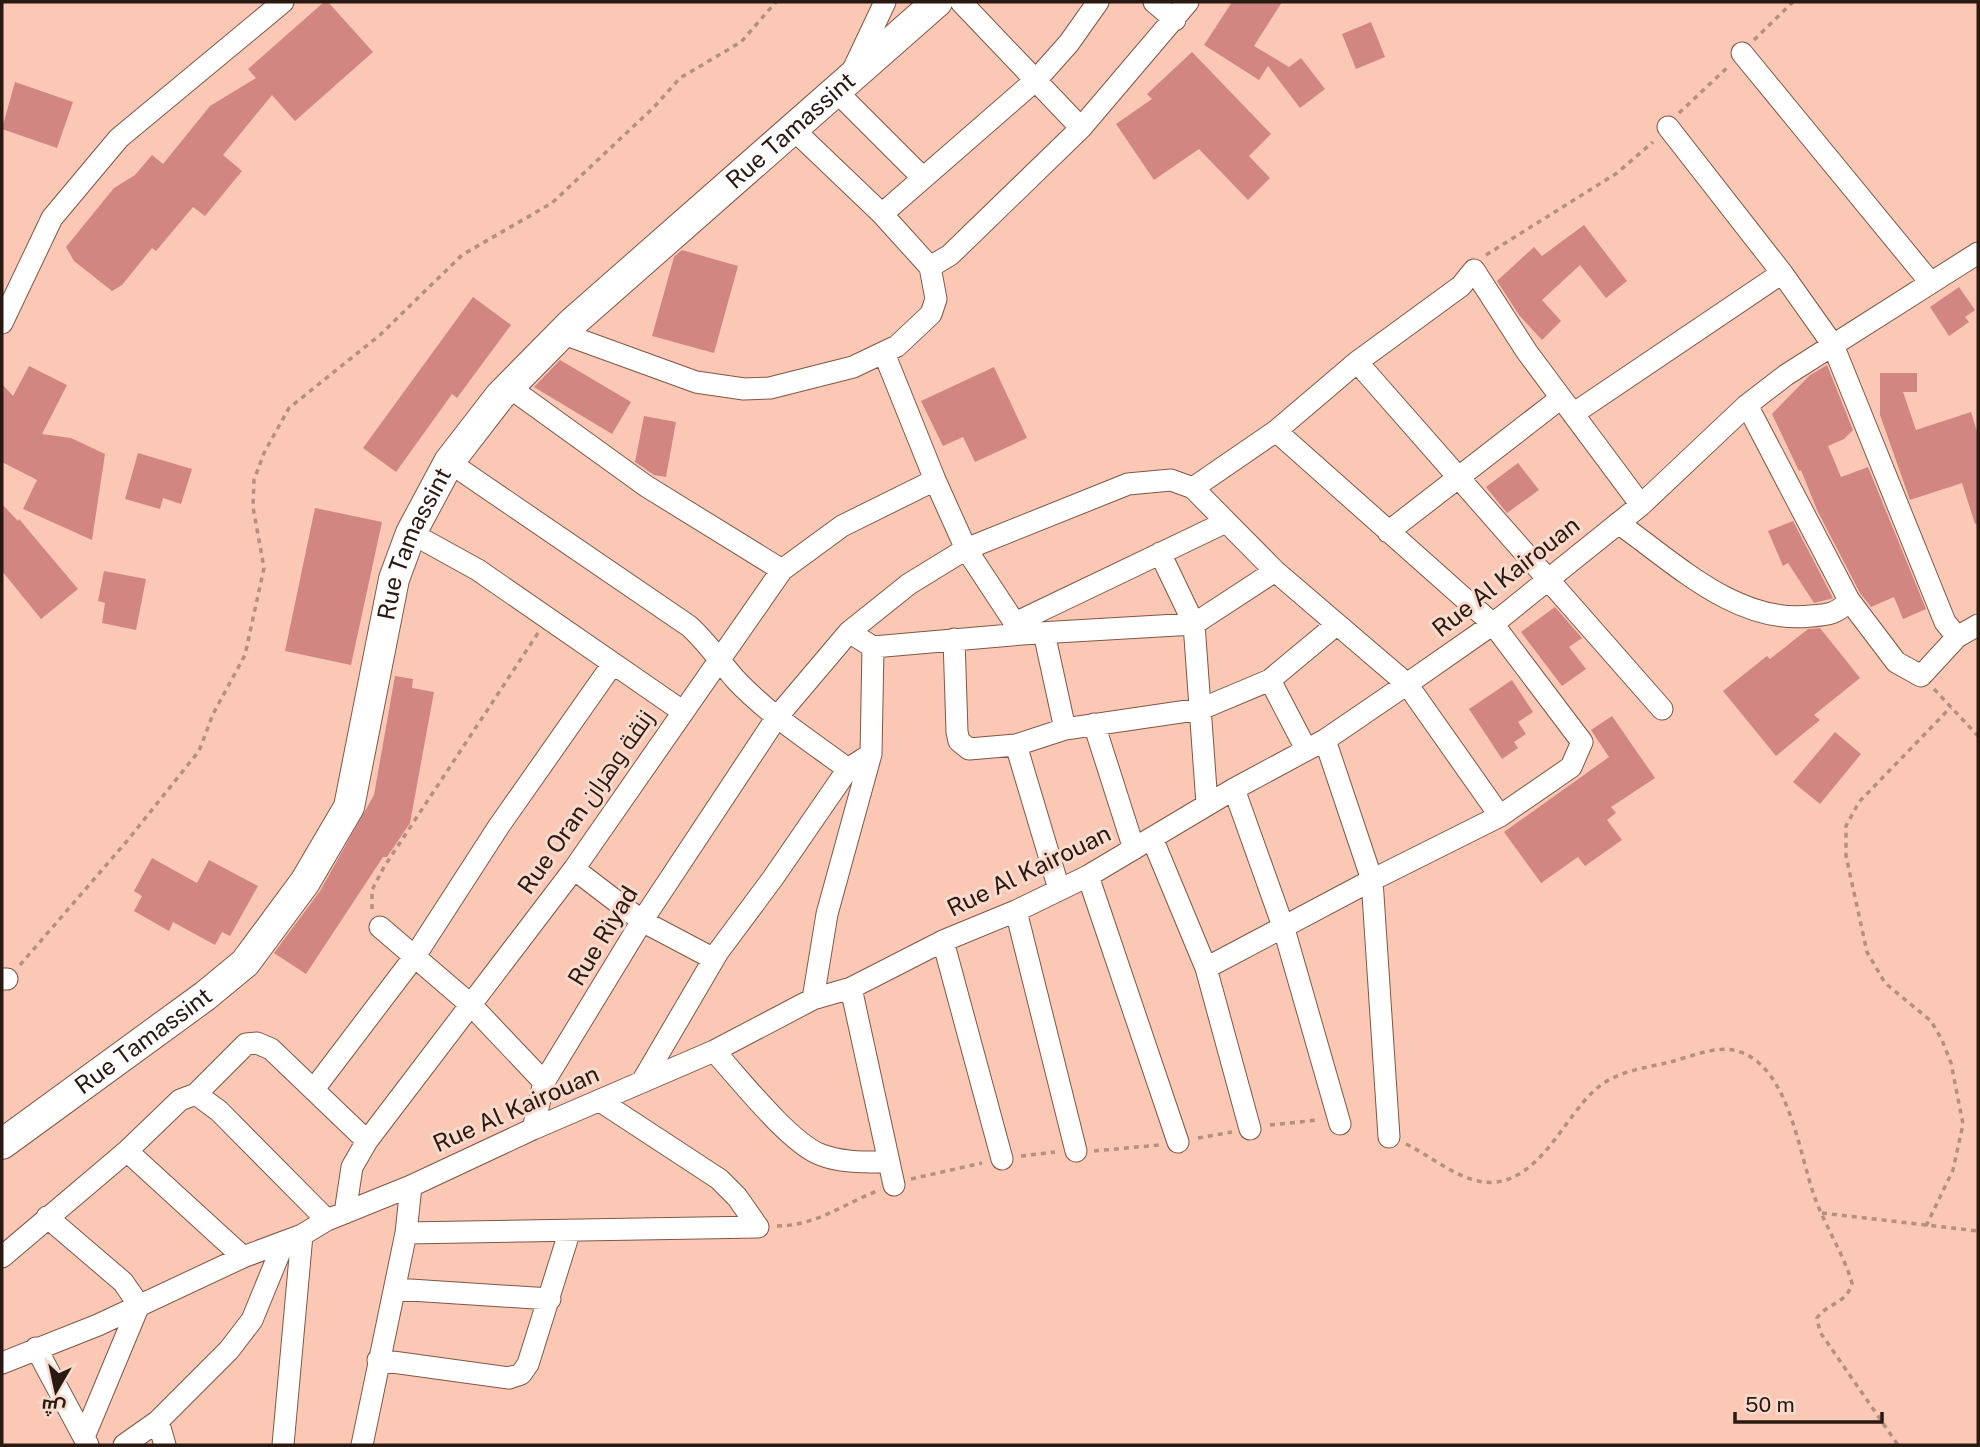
<svg xmlns="http://www.w3.org/2000/svg" width="1980" height="1447" font-family="'Public Sans',Cairo,sans-serif">
	<style>
		.building { fill: #d18682 }
		.lines { fill: none; stroke-linecap: round; stroke-linejoin: round }
		.minor-casing { stroke: #815645; stroke-width: 23 }
		.secondary-casing { stroke: #815645; stroke-width: 32 }
		.path { stroke: #b68f7f; stroke-width: 3.5; stroke-dasharray: 5 5; stroke-linecap: butt }
		.minor { stroke: #fff; stroke-width: 21 }
		.secondary { stroke: #fff; stroke-width: 30 }
		.labels { text-anchor: middle; stroke-width: 6; stroke-linejoin: round; paint-order: stroke }
		.street-label { font-size: 24px; fill: #2a1911; stroke: #f9dbce }
	</style>
	<rect width="100%" height="100%" fill="#fac8b4"/>
	<!-- building -->
	<path class="building" d="M324 2H328L373 52 295 121 272 95 223 155 242 171 205 216 193 207 156 251 152 248 122 285 112 291 74 261 66 247 114 188 135 175 152 155 163 164 210 106 256 78 248 69Z
		M1232 2H1282L1254 46 1289 67 1301 58 1325 89 1300 108 1268 66 1259 80 1204 45Z
		M1371 22 1385 57 1356 69 1342 34Z
		M1192 52 1271 134 1249 156 1270 178 1248 200 1199 149 1154 180 1116 124 1152 99 1147 94Z
		M15 82 73 102 57 148 2 129Z
		M1584 225 1627 281 1606 298 1580 265 1542 300 1561 321 1542 340 1519 315 1497 281 1534 247 1542 256Z
		M682 250 738 266 714 353 652 336 674 257Z
		M1959 287 1975 310 1965 317 1969 322 1949 336 1930 307Z
		M473 297 511 325 457 398 452 394 396 472 363 448Z
		M560 360 631 402 612 434 534 387Z
		M1827 365 1853 430 1844 439 1828 446 1841 477 1868 467 1926 609 1903 619 1894 597 1871 607 1860 593 1817 510 1801 470 1799 471 1772 414 1810 375Z
		M29 366 67 385 42 434 71 438 105 454 92 540 23 509 37 480 2 462V384L13 396Z
		M994 367 1027 438 975 462 963 437 943 446 921 401Z
		M1880 373H1917V392H1903L1916 430 1971 412 1978 435V523L1975 524 1962 483 1910 500 1880 415Z
		M644 416 676 422 666 477 654 475 635 462Z
		M138 453 192 469 181 504 163 498 160 509 125 499Z
		M1518 463 1539 490 1507 513 1486 487Z
		M2 504 18 521 19 519 78 589 41 619 2 571Z
		M315 508 382 522 351 665 285 651Z
		M1793 521 1833 598 1830 599 1814 603 1788 563 1783 566 1768 531Z
		M104 571 146 579 136 630 102 623 105 603 98 601Z
		M1555 607 1582 638 1569 647 1586 669 1562 686 1521 632Z
		M1820 628 1860 678 1814 715 1820 720 1776 756 1723 691 1767 656 1770 659 1808 629Z
		M395 676 413 679 412 688 434 692 410 823 387 857H383L306 974 274 953 320 891 374 795Z
		M1512 680 1533 712 1518 722 1526 734 1514 742 1518 748 1502 759 1469 709Z
		M1612 716 1655 778 1611 807 1616 813 1607 820 1622 840 1585 866 1578 857 1541 883 1504 832 1609 757 1591 730Z
		M1835 732 1861 754 1820 804 1793 782Z
		M152 858 197 883 209 860 258 886 230 936 222 932 215 945 173 922 169 931 134 911 142 896 134 891Z"/>
	<g class="lines">
		<defs>
			<path id="minor" d="M961 2 1081 128
				M1154 2 1175 20
				M1742 53 1930 282
				M852 72 885 2
				M836 91 923 178
				M1668 127 1782 273 1833 345 1945 622 1957 637 1921 676 1896 662 1849 600
				M882 214 1037 79 1069 43 1098 2
				M930 267 950 255 1081 128 1188 2
				M2 323 52 218 119 138 283 2
				M561 333 696 382 744 389 770 388 853 367 897 346 931 314 936 299 930 267 882 214 793 129
				M884 353 935 480 966 549 1022 634
				M1357 362 1662 709
				M509 387 646 486 782 570
				M1573 414 1782 273
				M1276 431 1493 624 1582 742 1571 767 1500 816 1372 880 1325 740
				M449 462 689 626C708 643 720 662 736 680 768 714 810 741 848 769
				M1193 488 1276 431 1357 362 1461 286 1474 270 1527 352 1641 505
				M1618 523C1674 562 1737 625 1811 616 1827 615 1838 614 1849 600L1747 405
				M1388 532 1561 398
				M411 533 478 570 682 711
				M1160 553 1194 624 1207 804
				M1015 623 1226 522
				M849 632 873 647 1022 634 1194 624 1275 571
				M1044 633 1065 729
				M1957 637 1978 625
				M954 639 957 732 959 741 969 749 1016 745 1065 729 1201 709 1270 680 1336 625
				M1270 680 1306 749
				M1094 724 1134 849
				M1016 745 1059 889
				M1234 789 1284 929 1340 1124
				M1152 838 1206 968 1250 1129
				M574 869 642 921 714 959
				M1088 876 1178 1142
				M1016 911 1076 1151
				M380 927 471 1005 544 1082
				M943 941 1002 1159
				M1206 968 1372 880 1389 1137
				M2 979H7
				M851 988 894 1185
				M813 999 827 914 871 754 873 647
				M714 1051C739 1078 787 1140 819 1154 841 1163 866 1162 889 1162
				M643 1080 718 952 773 878 848 769 871 754
				M314 1089 415 956 499 826 612 665
				M196 1094 246 1044 257 1043 271 1049 367 1141
				M600 1101 719 1179 737 1197 758 1227
				M533 1129 544 1082 642 921 777 717 849 632 909 584 966 549 1128 484 1171 480 1193 488 1275 571 1407 684 1500 816
				M127 1151 243 1257
				M345 1213 352 1167 367 1141 574 869 782 570 842 526 935 480
				M47 1217 123 1282 139 1305
				M406 1233 758 1227
				M2 1257 127 1151 180 1100 196 1094 219 1111 327 1220
				M395 1289 550 1299
				M36 1348 88 1445
				M378 1360 509 1378 521 1374 528 1364 570 1230
				M2 1363 98 1325 243 1257 302 1235 327 1220 411 1186 533 1129 714 1051 813 999 851 988 943 941 1016 911 1088 876 1234 789 1325 740 1407 684 1493 624 1641 505 1747 405 1786 375 1978 253
				M158 1421 165 1445
				M84 1437 139 1305
				M124 1445 158 1421 229 1350 252 1320 284 1242
				M283 1445 302 1235
				M362 1445 406 1233 411 1186"/>
			<g id="secondary">
				<path id="s1" d="M2 1144 205 996 245 963 305 882 349 807 394 579 411 533 449 462 500 396 572 323 937 2"/>
			</g>
		</defs>
		<!-- minor casing -->
		<use href="#minor" class="minor-casing"/>
		<!-- secondary casing -->
		<use href="#secondary" class="secondary-casing"/>
		<!-- path -->
		<path class="path" d="M1754 40 1793 2
			M1679 113 1730 65
			M1486 255 1617 173 1653 142
			M1934 689 1978 736
			M372 909V890L384 867 538 633
			M20 965 127 841 199 751 213 714 245 655 264 568 253 507 254 480 264 453 289 408 380 335 462 255 552 203 654 107 680 78 741 42 776 2
			M1270 1125 1318 1120
			M1198 1138 1232 1132
			M1406 1144C1435 1158 1464 1186 1497 1182 1543 1175 1565 1116 1596 1089 1616 1071 1645 1068 1670 1062 1690 1057 1716 1045 1737 1051 1789 1065 1799 1154 1814 1195 1824 1225 1843 1252 1852 1283 1847 1304 1827 1303 1817 1318L1820 1332 1898 1445
			M1094 1151 1159 1145
			M1021 1156 1055 1152
			M911 1179 982 1163
			M1822 1213 1978 1231
			M777 1226C815 1226 844 1204 877 1191
			M1926 1226 1953 1170 1963 1124 1951 1063 1942 1040 1931 1021 1885 983 1867 952 1846 856V826L1859 802 1951 707"/>
		<!-- minor -->
		<use href="#minor" class="minor"/>
		<!-- secondary -->
		<use href="#secondary" class="secondary"/>
	</g>
	<g class="labels">
		<!-- street labels -->
		<g class="street-label">
			<text dy="8" stroke="none"><textPath href="#s1" startOffset="1330">Rue Tamassint</textPath></text>
			<text dy="8" stroke="none"><textPath href="#s1" startOffset="763">Rue Tamassint</textPath></text>
			<text transform="translate(1506 577) rotate(-38)" y="8">Rue Al Kairouan</text>
			<text transform="translate(586 802) rotate(-55)" y="8">Rue Oran زنقة وهران</text>
			<text transform="translate(1029 871) rotate(-26)" y="8">Rue Al Kairouan</text>
			<text transform="translate(603 936) rotate(-59)" y="8">Rue Riyad</text>
			<text dy="8" stroke="none"><textPath href="#s1" startOffset="175">Rue Tamassint</textPath></text>
			<text transform="translate(516 1109) rotate(-24)" y="8">Rue Al Kairouan</text>
		</g>
	</g>
	<!-- border -->
	<rect width="1980" height="1447" fill="none" stroke="#2a1911" stroke-width="7"/>
	<!-- north arrow -->
	<g transform="translate(56 1391) rotate(189)" stroke="#f9dbce" stroke-width="5" paint-order="stroke">
	<path d="M0-5L12 26L0 18L-12 26Z" fill="#2a1911"/>
	<text y="-10" font-size="19" font-weight="bold" text-anchor="middle" fill="#2a1911">ش</text>
	</g>
	<!-- scale -->
	<path d="M1735 1412v10h147v-10" fill="none" stroke="#2a1911" stroke-width="3.5"/>
	<text x="1745" y="1412" font-size="21" fill="#2a1911" stroke="#f9dbce" stroke-width="5" paint-order="stroke">50 m</text>
</svg>
